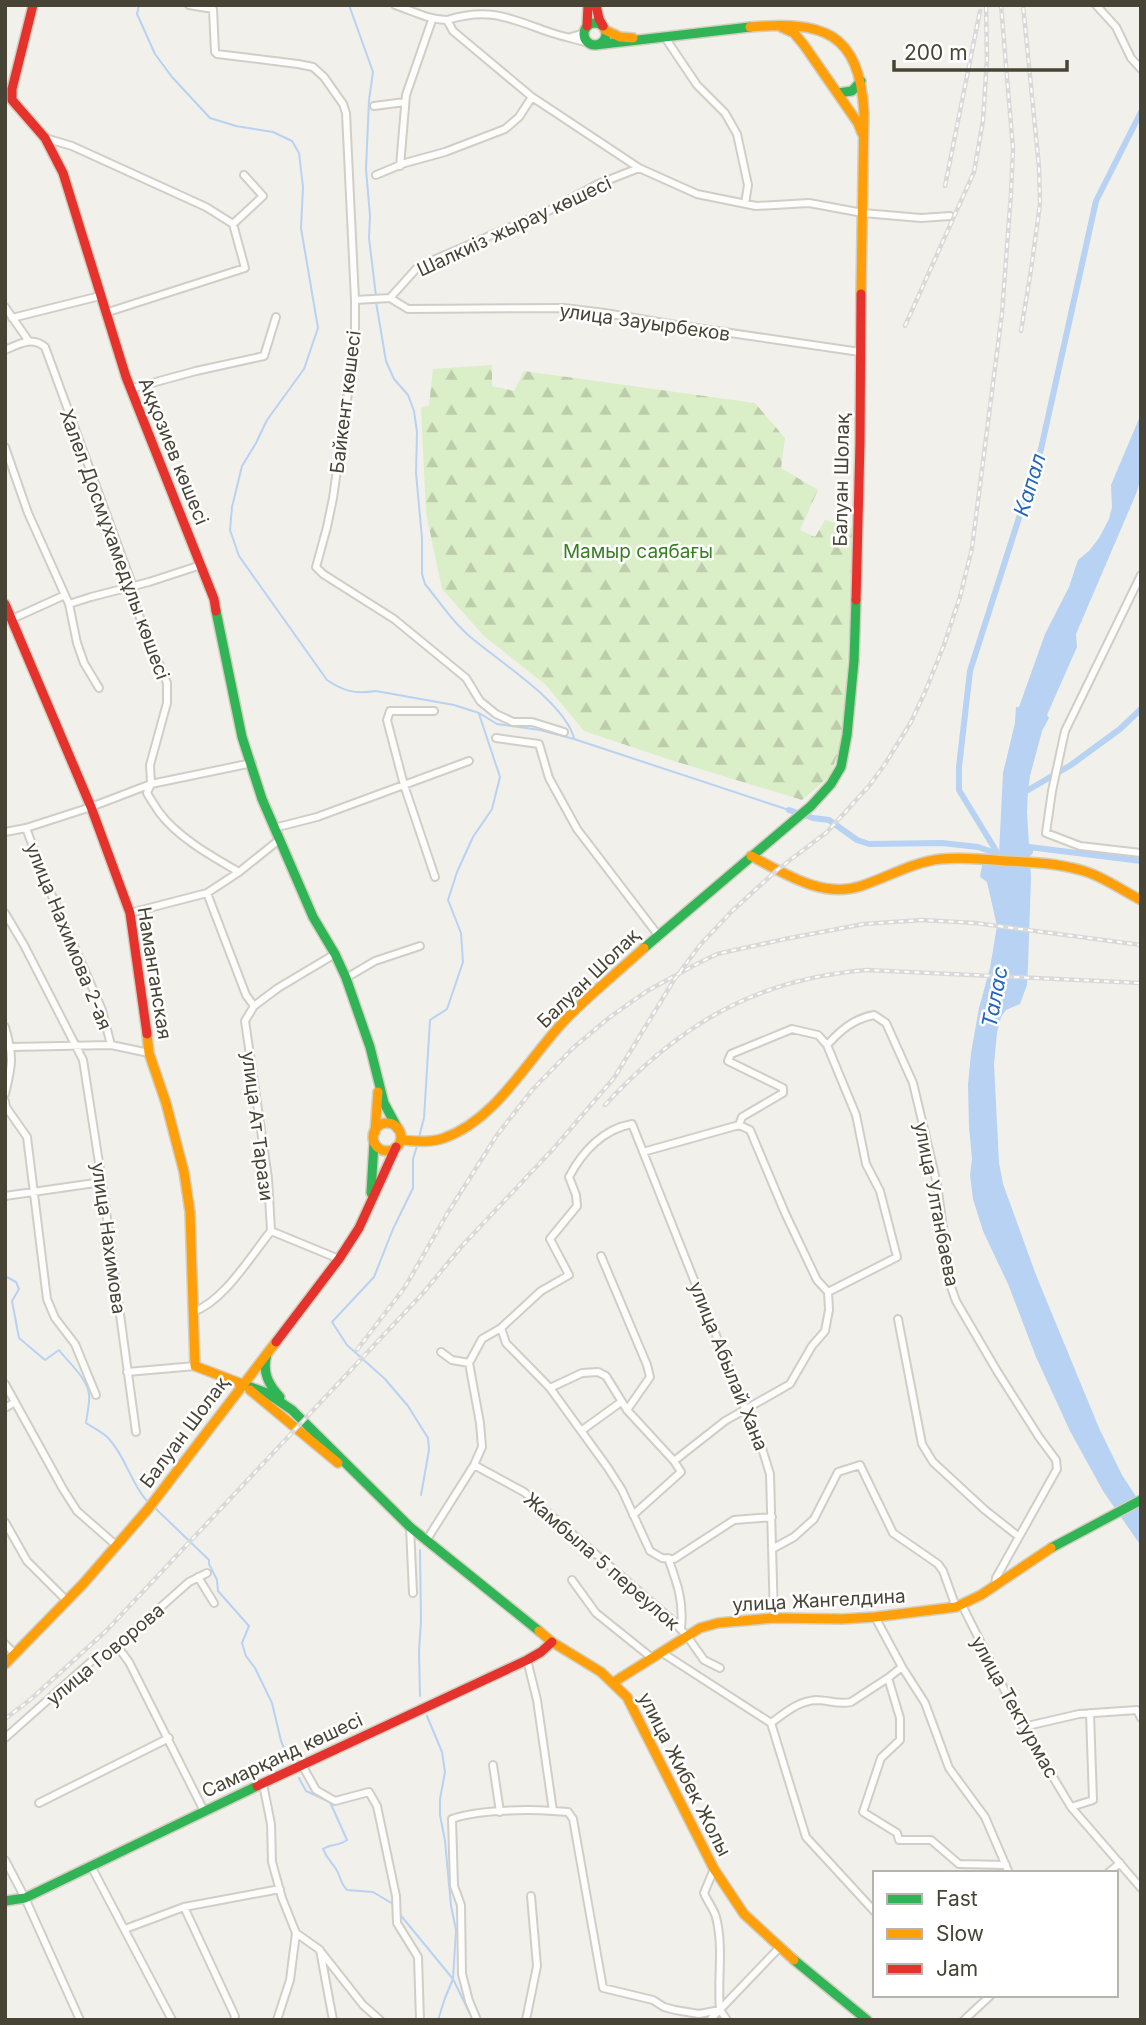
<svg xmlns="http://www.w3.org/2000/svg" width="1146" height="2025" font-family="Inter,sans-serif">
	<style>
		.forest { fill: url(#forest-firs) }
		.water { fill: #b7d2f2 }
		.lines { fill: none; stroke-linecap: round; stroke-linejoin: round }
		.stream { stroke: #b7d2f2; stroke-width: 2 }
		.canal { stroke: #b7d2f2; stroke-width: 6 }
		.street-casing { stroke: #d0cec7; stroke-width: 10 }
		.fast-casing { stroke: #d2cfc0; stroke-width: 12 }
		.slow-casing { stroke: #d2cfc0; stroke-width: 12 }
		.jam-casing { stroke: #d2cfc0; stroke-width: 12 }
		.street { stroke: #fdfdfc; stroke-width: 6 }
		.fast { stroke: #30b455; stroke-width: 9 }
		.slow { stroke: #ff9f0a; stroke-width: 9 }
		.jam { stroke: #e5322d; stroke-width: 9 }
		.rail-casing { stroke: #d9d9d8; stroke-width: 4.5 }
		.rail { stroke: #fff; stroke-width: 2; stroke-dasharray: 5; stroke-linecap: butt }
		.labels { text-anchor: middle; stroke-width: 5; stroke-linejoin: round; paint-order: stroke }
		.street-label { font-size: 19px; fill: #484435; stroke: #fff }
		.park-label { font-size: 19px; fill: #387f23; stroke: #fff }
		.water-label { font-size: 21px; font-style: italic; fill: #2566bd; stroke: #fff }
	</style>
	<defs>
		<pattern id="forest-firs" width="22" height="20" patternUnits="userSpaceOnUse" patternTransform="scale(1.75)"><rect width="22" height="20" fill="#daeec8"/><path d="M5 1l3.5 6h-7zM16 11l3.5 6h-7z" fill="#bdcdac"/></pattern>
	</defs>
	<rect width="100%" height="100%" fill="#f2f0ea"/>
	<!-- forest -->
	<path class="forest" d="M492 365V386L514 391 524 371 755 403 785 438 781 468 818 490 800 530 815 537 825 520 854 529 844 735 830 776 802 800 674 761 584 731 546 685 484 636 442 589 426 513 421 408 429 405 433 369Z"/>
	<!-- water -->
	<path class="water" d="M1141 414V478L1136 494 1076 634 1077 647 1047 715 1049 718 1042 731 1030 776 1028 790 1027 813 1031 877 1028 966 1027 985 1020 1004 1006 1010 1001 1017 997 1033 994 1064 999 1163 1003 1184 1036 1275 1099 1428 1122 1475 1141 1504V1546L1103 1491 1070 1431 1036 1357 1008 1284 983 1231 973 1199 970 1175 972 1159 969 1127 968 1085 971 1053 979 1008 990 968 997 926 987 882 980 877 983 860 999 854 1003 773 1015 723 1016 707H1019L1045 634 1069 587 1078 560 1089 551 1099 538 1109 519 1112 507 1111 485Z"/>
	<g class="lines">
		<!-- stream -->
		<path class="stream" d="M139 5 137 14 155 54 172 77 210 118 236 126 273 132 292 141 299 153 303 187 301 228 318 328 304 369 267 420 256 443 242 466 232 507 230 530 239 556 327 680C345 692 355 694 376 691L454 705 479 713 497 724 540 730 574 739 789 810
			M349 5 373 72 369 100 366 169 370 216 369 238 376 296
			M376 302 386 361 394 379 408 395 414 411 417 432 416 473 422 538V574L425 584C439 601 451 620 467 634 496 660 564 701 574 738
			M419 1137 424 1118 430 1020 447 1009 463 962 461 933 448 900 457 872 473 837 492 809 500 777 479 714
			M417 1146 413 1159V1188L393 1229 374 1277 332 1322 347 1345 385 1379 408 1406 428 1438 429 1450 421 1495
			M5 1276 16 1282 19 1289 12 1301 19 1338 45 1360 59 1350C68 1362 87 1378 89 1394 90 1403 87 1414 86 1423 93 1428 103 1432 109 1439 126 1457 130 1482 147 1501
			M154 1507 209 1560V1564L217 1580 218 1591 249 1626 242 1643 246 1656 255 1668 272 1703 281 1741 288 1758
			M420 1696 419 1651 421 1621 420 1550
			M427 1716 442 1752 445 1772 440 1799V1815L445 1841 451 1906 456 1930 453 1979 445 1998 438 2020
			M299 1778 306 1791 330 1802 347 1840C339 1846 331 1844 323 1849 327 1859 331 1861 336 1869 341 1877 340 1883 347 1890L373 1892 393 1904
			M398 1912 453 1979 473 2020"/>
		<!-- canal -->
		<path class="canal" d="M1023 793 1071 765 1120 729 1141 709
			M789 810 813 818 829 820 857 840 869 844 942 843 978 847 998 854
			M998 854 959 790V767L970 671 1041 449 1096 201 1141 112
			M1023 857 1030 852 1029 847 1141 861"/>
		<defs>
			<path id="street" d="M189 5 213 9 215 52 217 54 298 64 313 67 324 77 343 104 346 113 355 300V344L333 498 327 527 316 567 323 574 394 619 466 678 480 701 496 714 513 722H532L564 732
				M395 5C413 11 429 20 447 20L453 31 532 97 639 168 697 194 756 206 809 203 863 213 921 218 950 216
				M1096 5 1116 27 1131 58 1141 69
				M447 20C490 7 509 18 549 32 563 37 577 39 591 44
				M664 36 697 85 725 113 737 134 748 185 745 204
				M571 37 581 34 585 30
				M374 106 405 102
				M45 138 72 146 206 207 233 224 245 268 105 313
				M400 166 406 95 432 20
				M376 175 405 163 445 152 505 129 519 117 532 97
				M233 224 263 196 244 175
				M390 298 408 309 564 308 605 313 676 325 860 352
				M355 300 390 298 416 269 431 261 548 211 598 184 639 168
				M5 307 28 340
				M12 318 100 296
				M5 350C19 344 32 336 45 347L133 587 131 596 167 683V703L150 765 151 784 147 793C151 800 155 806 159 812 177 837 213 857 239 872
				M130 389 196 371 264 356 276 317
				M5 447 28 513 69 604 77 643 84 663 99 688
				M1141 575 1065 731 1052 791 1046 833 1080 846 1141 853
				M69 604 91 597 149 582 201 565
				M12 619 65 595
				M434 711H390L387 720 404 785 435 877
				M496 738 539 744 549 778 577 829 658 935
				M26 828 46 882 102 1010 111 1045
				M274 828 317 817 469 761
				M5 832 26 828 91 807 151 784 252 763
				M207 893 246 995 254 1006
				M5 913 24 945 83 1060 102 1182 136 1432
				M130 913 207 893 239 872 279 840
				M346 978 375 961 420 946
				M5 1027C14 1057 12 1065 5 1094
				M827 1045C841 1030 853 1019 874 1015L886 1023 913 1083 937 1184 951 1287 956 1301 997 1371 1039 1437 1056 1460 1057 1469 996 1578 995 1586
				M11 1047 111 1045 149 1053
				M5 1101 6 1107 27 1137 47 1299 55 1318 75 1344 96 1395
				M643 1152 739 1125 742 1117 783 1093V1088L728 1061 731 1054 792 1029 818 1035 827 1045 856 1115 866 1164 880 1191 897 1257 828 1292
				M5 1196 102 1182
				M271 1231 339 1259
				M601 1256 647 1365 650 1377 627 1410
				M193 1312C224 1301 250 1257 271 1231L268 1178 245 1021 254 1006 278 988 335 954
				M898 1319 922 1444 933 1462 985 1510 1018 1536
				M501 1328 506 1343 550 1388 608 1468 622 1490 650 1551 662 1558 674 1559 734 1520 772 1517
				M441 1352 452 1360 469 1363
				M127 1372 195 1366
				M5 1384 63 1489 77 1511 117 1546
				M550 1388 582 1373 598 1372 606 1376 627 1410 674 1461
				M5 1408 15 1402
				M581 1431 621 1402
				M474 1465 524 1492 672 1620 687 1636 704 1660 720 1668
				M633 1515 681 1472 674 1461 725 1421 790 1384 812 1346 825 1331 829 1310 828 1292 817 1280 785 1213 750 1130 739 1125
				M5 1522 27 1561 67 1601
				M410 1527 413 1593
				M426 1541 474 1465 482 1447 480 1423 469 1363 482 1339 501 1328 541 1291 569 1275 550 1239 577 1206 576 1195 569 1177C582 1152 603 1129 632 1124L745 1408 760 1442 770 1474 774 1618
				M772 1549 794 1537 814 1519 838 1472 860 1465 893 1533 938 1564 943 1571 956 1607
				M668 1558C677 1583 684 1601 681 1628
				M198 1577 214 1603
				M572 1580 596 1613 652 1658
				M962 1605 1023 1727 1071 1807 1141 1888
				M875 1617 902 1667 925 1703 949 1768 985 1817 1009 1873
				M5 1644 15 1654
				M117 1646 129 1662 204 1811
				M661 1652 771 1723 806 1837 875 1912
				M527 1660 537 1700 553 1811 568 1812 573 1819 603 1988 653 2000 664 2007 675 2010 699 2014 720 2010 727 2020
				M902 1667 888 1678 900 1718V1740L881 1758 863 1812 897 1833 899 1840H931L959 1864 1006 1865
				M771 1723C785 1713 798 1701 816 1700 828 1700 839 1705 851 1702L888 1678
				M1023 1727 1079 1714 1137 1710 1141 1718
				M5 1738 94 1659 117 1646 189 1582 207 1573
				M302 1765 316 1790 335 1801 369 1792 377 1806 396 1896 397 1923 418 1957 420 2020
				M493 1765 500 1812
				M263 1784 271 1824 272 1862 282 1898 296 1933 290 1980 277 2020
				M39 1803 169 1738
				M1071 1807 1093 1800 1090 1713
				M5 1860 25 1898 80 2020
				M91 1866 172 2020
				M714 1869 704 1893C707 1901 714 1909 716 1917 724 1948 717 1980 720 2010
				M1108 1873 1120 1863
				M184 1907 235 2016 234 2020
				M125 1929 184 1907 280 1889
				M296 1933 320 1950 333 2020
				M322 1953 363 2005 380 2020
				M477 2020 469 2001 462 1974 461 1905 454 1886 452 1819C476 1810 527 1809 553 1811
				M526 2020 537 1966 531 1896
				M710 2020 779 1948
				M964 2020 991 1995"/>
			<path id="fast" d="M584 34a11 11 0 1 1 22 0a11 11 0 1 1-22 0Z
				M595 45 750 27
				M838 93 852 91 861 81
				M216 611 242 737 262 799 313 917 335 954 346 978 370 1047 384 1103 398 1129
				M644 948 811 806 831 784 841 767 847 735 854 661 856 600
				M371 1193 374 1142
				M267 1354C262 1372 268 1384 280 1397
				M242 1384 267 1393 292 1410 410 1527 539 1631
				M1051 1548 1141 1500
				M5 1901 25 1898 257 1786
				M794 1960 867 2020"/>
			<path id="slow" d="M750 27C823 21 859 31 864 112L861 294
				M781 27 794 33 804 45 858 123 862 133
				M605 30 620 37 633 38
				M751 856C784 873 822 899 861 886 888 877 913 862 941 859 962 857 984 859 1005 861 1031 862 1059 863 1084 871 1104 877 1123 891 1141 900
				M147 1034 149 1053 166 1103 184 1172 190 1212 195 1366 242 1384
				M373 1137a14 14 0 1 1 28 0a14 14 0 1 1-28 0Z
				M375 1132 378 1092
				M401 1140C415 1141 431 1143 444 1138 496 1120 528 1059 565 1020 590 994 618 972 644 948
				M250 1390 338 1463
				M539 1631 552 1642 601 1672 627 1697 714 1869 744 1914 794 1960
				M5 1664 83 1584 148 1509 276 1342
				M614 1682 700 1628 718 1623 774 1618 842 1619 875 1617 956 1607 981 1595 1051 1548"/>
			<path id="jam" d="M596 5 599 19 603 26
				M587 26 588 5
				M12 100 45 138 63 173 126 377 214 599 216 611
				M12 100V89L33 5
				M856 600 860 442 861 294
				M5 604 91 807 130 913 147 1034
				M276 1342 339 1259 359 1228 396 1147
				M257 1786 527 1660 541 1652 552 1642"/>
		</defs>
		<!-- street casing -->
		<use href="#street" class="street-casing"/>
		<!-- fast casing -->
		<use href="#fast" class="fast-casing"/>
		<!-- slow casing -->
		<use href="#slow" class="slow-casing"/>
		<!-- jam casing -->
		<use href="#jam" class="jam-casing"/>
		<!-- street -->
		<use href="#street" class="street"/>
		<!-- fast -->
		<use href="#fast" class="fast"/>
		<!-- slow -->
		<use href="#slow" class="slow"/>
		<!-- jam -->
		<use href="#jam" class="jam"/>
		<defs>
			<path id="rail" d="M945 186 980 11
				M905 326 974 172 983 121 987 59 986 5
				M1021 331 1031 270 1040 204 1039 167 1023 5
				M605 1105C680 1024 756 979 867 970L1141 983
				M357 1350 405 1287 447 1214 497 1135 533 1089 574 1047 610 1017 647 991 693 966 717 954 785 939 864 924 922 920 975 923 1141 945
				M5 1719 31 1699 106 1631 424 1292 461 1247 554 1148 614 1078 674 980 700 945 731 912 777 870 827 832 869 786 885 764 911 722 925 692 944 645 960 597 972 548 1002 313 1011 193 1013 149 1001 5"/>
		</defs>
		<!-- rail casing -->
		<use href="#rail" class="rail-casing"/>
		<!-- rail -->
		<use href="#rail" class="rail"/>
	</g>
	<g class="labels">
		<!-- street labels -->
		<g class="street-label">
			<text transform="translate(514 226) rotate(-25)" y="7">Шалкиіз жырау көшесі</text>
			<text transform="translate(645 322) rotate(8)" y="7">улица Зауырбеков</text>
			<text transform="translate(345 402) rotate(-83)" y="7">Байкент көшесі</text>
			<text transform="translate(174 451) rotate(68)" y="7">Аққозиев көшесі</text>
			<text transform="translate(841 480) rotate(-89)" y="7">Балуан Шолақ</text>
			<text transform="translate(115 544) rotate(70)" y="7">Халел Досмұхамедұлы көшесі</text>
			<text transform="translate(69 936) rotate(68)" y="7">улица Нахимова 2-ая</text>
			<text transform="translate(155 973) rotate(81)" y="7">Наманганская</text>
			<text transform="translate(588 978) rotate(-44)" y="7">Балуан Шолақ</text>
			<text transform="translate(258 1126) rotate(83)" y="7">улица Ат Тарази</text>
			<text transform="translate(937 1204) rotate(79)" y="7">улица Ултанбаева</text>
			<text transform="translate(109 1238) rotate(82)" y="7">улица Нахимова</text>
			<text transform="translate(729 1366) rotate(68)" y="7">улица Абылай Хана</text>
			<text transform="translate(184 1432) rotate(-53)" y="7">Балуан Шолақ</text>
			<text transform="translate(602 1561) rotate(41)" y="7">Жамбыла 5 переулок</text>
			<text transform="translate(819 1600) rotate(-3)" y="7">улица Жангелдина</text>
			<text transform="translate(105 1654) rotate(-40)" y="7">улица Говорова</text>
			<text transform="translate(1015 1707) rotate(61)" y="7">улица Тектурмас</text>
			<text transform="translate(282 1755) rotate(-25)" y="7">Самарқанд көшесі</text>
			<text transform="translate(685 1774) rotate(63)" y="7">улица Жибек Жолы</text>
		</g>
		<!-- park labels -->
		<g class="park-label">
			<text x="638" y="558">Мамыр саябағы</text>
		</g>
		<!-- water labels -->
		<g class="water-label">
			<text transform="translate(1030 485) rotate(-73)" y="7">Капал</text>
			<text transform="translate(995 997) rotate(-79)" y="7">Талас</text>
		</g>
	</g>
	<!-- border -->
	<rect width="1146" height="2025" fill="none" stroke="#484435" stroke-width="14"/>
	<!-- legend -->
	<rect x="873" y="1871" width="245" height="126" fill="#ffffff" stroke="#b6b4ae" stroke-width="2"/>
	<rect x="887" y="1894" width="35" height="10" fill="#30b455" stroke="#b6b4ae" stroke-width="2"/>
	<text x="936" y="1906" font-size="21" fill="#484435">Fast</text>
	<rect x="887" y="1929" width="35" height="10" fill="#ff9f0a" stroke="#b6b4ae" stroke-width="2"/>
	<text x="936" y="1941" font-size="21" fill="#484435">Slow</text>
	<rect x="887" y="1964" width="35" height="10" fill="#e5322d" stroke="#b6b4ae" stroke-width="2"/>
	<text x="936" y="1976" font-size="21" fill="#484435">Jam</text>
	<!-- scale -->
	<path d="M894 60v10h173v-10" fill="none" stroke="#484435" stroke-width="3.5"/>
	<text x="904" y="60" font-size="21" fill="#484435" stroke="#ffffff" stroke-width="5" paint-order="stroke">200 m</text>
</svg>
